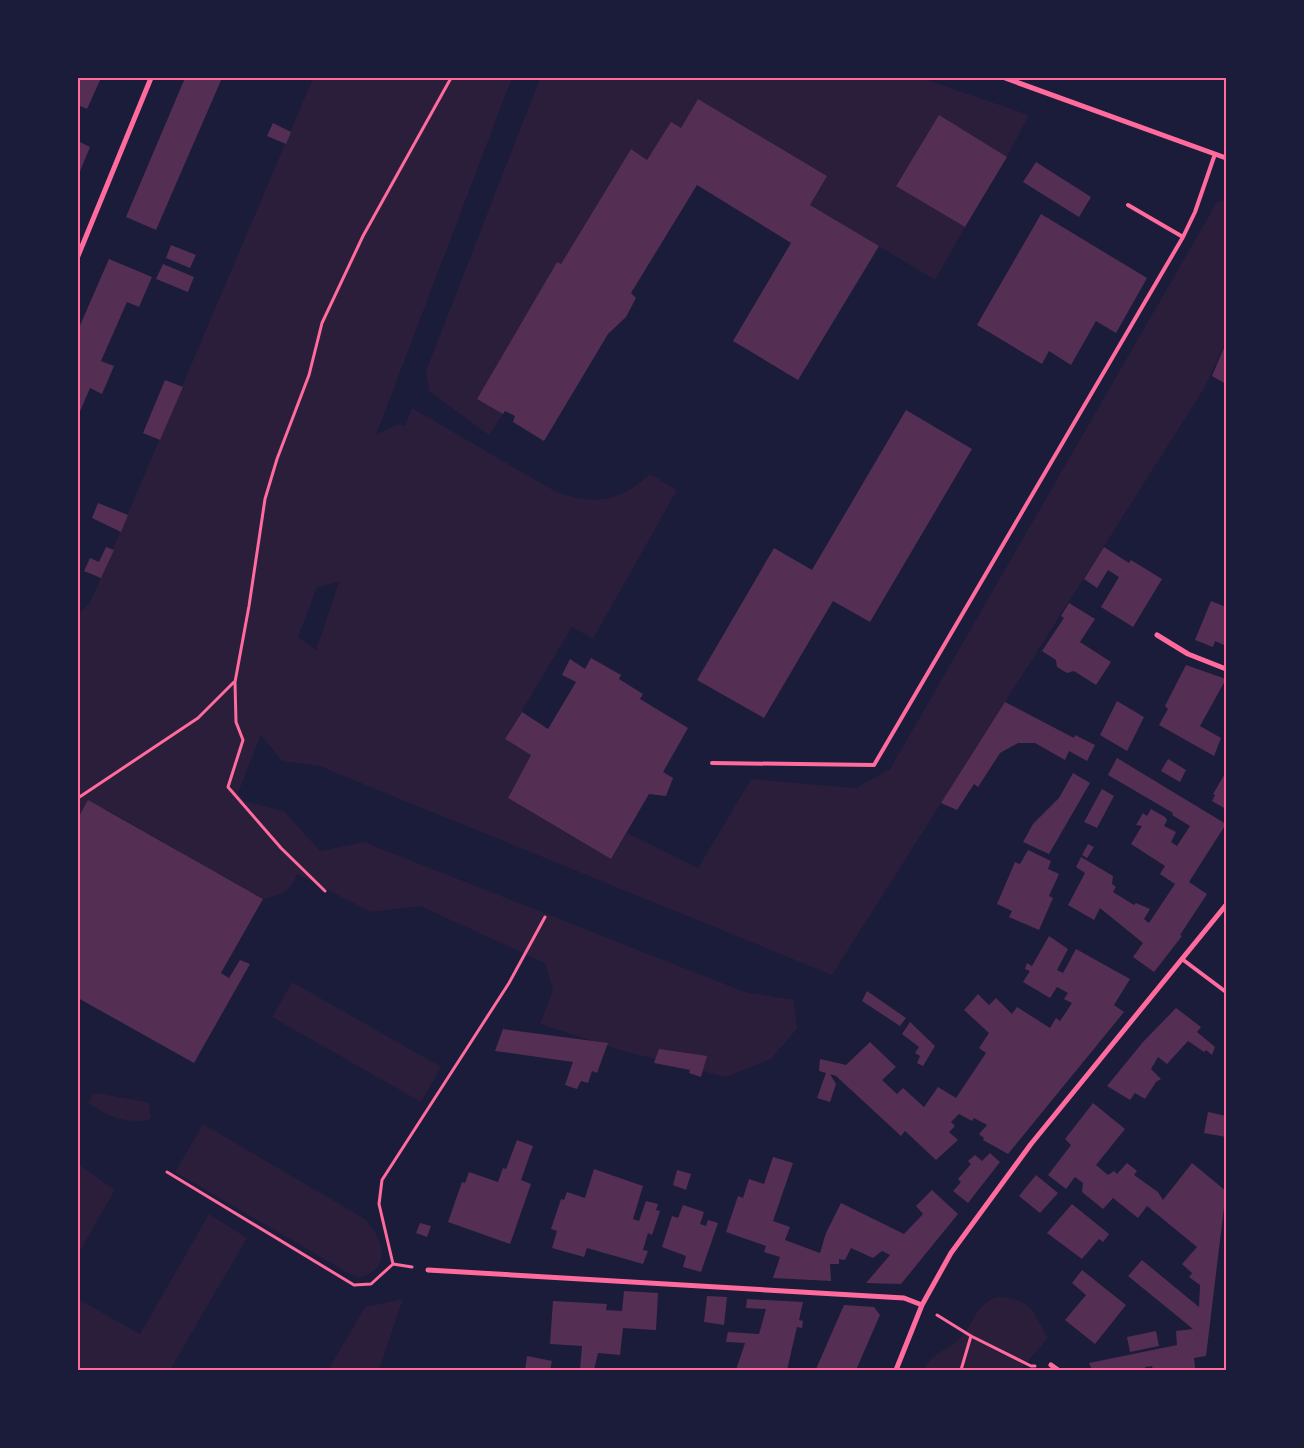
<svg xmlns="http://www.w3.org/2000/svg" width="1304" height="1448" font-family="'Roboto Condensed',sans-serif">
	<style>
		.green { fill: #2a1e3b; fill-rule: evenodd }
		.building { fill: #542f53 }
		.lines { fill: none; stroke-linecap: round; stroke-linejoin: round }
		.path { stroke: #ff6b9d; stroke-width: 3 }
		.service { stroke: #ff6b9d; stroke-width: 4 }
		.minor { stroke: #ff6b9d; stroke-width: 5 }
		.neatline { fill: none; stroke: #ff6b9d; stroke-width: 2 }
	</style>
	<rect width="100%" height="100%" fill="#1b1b3a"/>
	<!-- green -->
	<path class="green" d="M313 78H512L376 435 398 424 405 426 412 408 558 493C598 505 618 502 650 474L677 490 593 639 572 627 505 739 531 755 508 798 611 859 627 833 698 868 751 779 856 788 890 769 1217 202 1226 200V341L1205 387 832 975 319 766 282 761 261 735 238 793 244 801 284 811 320 851 364 842 745 992 794 1000 797 1029 771 1059 726 1077 623 1051 540 1024 553 990 545 963 420 906 371 912 297 874C291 892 281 895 263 899L218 873H201L181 852 105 809 80 813 78 818V614L90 603ZM339 582 316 650 298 637 317 587Z
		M540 78H921L1029 115 1007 157 939 116 896 185 965 227 935 280 810 205 827 176 698 99 681 128 671 123 647 160 631 149 561 264 557 262 477 399 503 414 489 435 429 391 426 371Z
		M292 982 441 1067 421 1102 272 1017Z
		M97 1093 146 1102 149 1104 151 1117 148 1120C125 1124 107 1116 88 1103L93 1094Z
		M203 1124 365 1219C384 1240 393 1268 359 1278L348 1273 175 1172Z
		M78 1164 115 1190 78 1254Z
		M209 1214 247 1238 170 1370H78V1299L140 1334Z
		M998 1297C1033 1299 1032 1311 1048 1338L1020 1370H923C930 1355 947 1350 959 1339 975 1325 974 1303 998 1297Z
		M403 1299 379 1370H328L365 1307Z"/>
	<!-- building -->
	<path class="building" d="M78 78H101L87 109 78 105Z
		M185 78H222L156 230 126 217Z
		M698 99 827 176 810 205 879 246 798 380 733 341 791 243 697 185 631 293 636 298 626 317 608 334 544 441 513 422 515 416 505 411 503 414 477 399 557 262 561 264 631 149 647 160 671 122 681 128Z
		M939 115 1007 157 965 227 896 186Z
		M273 123 291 132 286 144 267 136Z
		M78 141 90 147 78 176Z
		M1036 162 1091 197 1079 217 1023 182Z
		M1041 214 1147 278 1116 333 1096 321 1071 365 1049 351 1042 364 977 325Z
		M171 245 196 255 190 268 166 258Z
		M109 259 152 277 139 307 127 302 101 361 114 366 102 394 90 388 78 416V330Z
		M163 264 194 277 188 292 156 279Z
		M1226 343V384L1212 376Z
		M165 380 183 387 160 440 143 433Z
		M906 410 972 449 870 622 833 601 764 718 697 680 774 548 812 570Z
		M98 503 128 515 121 532 92 518Z
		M106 547 114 550 101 578 84 571 90 558 99 562Z
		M1104 547 1129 563 1131 560 1162 579 1133 627 1101 607 1119 577 1108 570 1097 588 1084 579Z
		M1211 601 1226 607V646L1215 641 1213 647 1195 640Z
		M1069 603 1095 619 1080 642 1111 662 1096 685 1074 671 1067 673 1057 667 1056 660 1042 651 1064 618 1061 616Z
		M591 658 621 675 619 679 643 694 640 699 688 728 663 772 673 778 666 796 649 794 611 859 508 798 531 755 505 739 522 712 548 729 576 682 562 675 570 659 585 669Z
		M1186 665 1226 679 1200 726 1221 738 1214 756 1159 725 1168 709 1165 706Z
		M1117 701 1144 717 1127 751 1100 735Z
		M1005 702 1074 738 1075 735 1095 745 1087 761 1069 751 1065 760 1035 743H1018L1000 753 978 787 974 784 957 810 941 803Z
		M1117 758 1226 824 1189 882 1207 894 1180 935 1182 936 1154 972 1133 957 1143 943 1100 908 1094 920 1068 905 1085 873 1076 867 1081 857 1113 876 1112 884 1116 887 1113 892 1134 905 1136 903 1150 909 1144 919 1149 923 1175 884 1160 874 1165 866 1131 844 1142 826 1136 825 1143 813 1147 816 1151 809 1165 817 1167 820 1164 826 1176 832 1171 842 1177 846 1190 826 1172 815 1173 813 1108 775Z
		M1168 759 1186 770 1180 782 1161 771Z
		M1226 772V809L1212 801 1215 795 1213 794Z
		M1073 773 1090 783 1049 854 1023 842 1033 824 1059 798Z
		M1102 789 1114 796 1097 828 1084 822Z
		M88 800 263 899 221 973 229 978 240 960 250 964 194 1063 78 998V818Z
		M1088 844 1094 847 1087 858 1082 855Z
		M1028 850 1051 861 1048 869 1059 874 1049 896 1053 898 1039 930 1009 917 1012 911 997 904 1015 862 1020 864Z
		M1049 936 1068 949 1057 970 1063 973 1076 949 1130 979 1114 1005 1124 1012 1008 1154 983 1140 984 1138 979 1134 987 1125 974 1118 972 1121 959 1114 951 1122 955 1126 949 1132 958 1140 936 1160 905 1131 901 1136 836 1076 830 1074 836 1084 830 1102 817 1098 826 1073 819 1071 820 1059 846 1065 870 1042 896 1067 882 1080 897 1094 903 1088 924 1107 938 1087 956 1098 986 1053 979 1048 989 1033 964 1010 978 994 989 1005 996 998 1012 1014 1017 1007 1050 1028 1056 1018 1060 1021 1072 1003 1064 999 1068 993 1057 987 1050 998 1023 982 1030 971 1025 969 1027 963 1032 966Z
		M867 991 906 1018 900 1026 862 1001Z
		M1176 1008 1201 1027 1197 1032 1215 1047 1212 1055 1206 1050 1204 1052 1188 1041 1167 1064 1158 1057 1151 1069 1161 1079 1156 1082 1145 1099 1135 1093 1130 1100 1107 1086 1143 1042Z
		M910 1022 935 1046 923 1066 917 1063 920 1056 915 1053 919 1047 902 1034Z
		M503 1029 608 1043 597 1073 592 1071 588 1083 581 1081 577 1089 565 1085 573 1062 495 1051Z
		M659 1049 707 1056 701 1077 689 1073 690 1070 654 1063Z
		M1093 1103 1125 1129 1096 1165 1108 1175 1114 1171 1117 1174 1127 1163 1137 1171 1134 1175 1158 1192 1163 1200 1192 1163 1226 1191 1206 1356 1194 1358 1195 1368 1153 1370 1152 1366 1145 1367 1146 1370H1092L1089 1363 1177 1345 1176 1331 1193 1329 1128 1276 1142 1260 1199 1307 1200 1285 1189 1277 1192 1273 1182 1264 1197 1247 1147 1206 1138 1218 1113 1198 1103 1209 1082 1192 1083 1183 1075 1177 1066 1189 1048 1175 1071 1145 1065 1139Z
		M1208 1112 1226 1116V1137L1204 1133Z
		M517 1140 533 1146 521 1180 531 1184 510 1244 448 1222 462 1182 465 1183 469 1172 498 1182 503 1168 506 1169Z
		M990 1153 1000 1162 968 1203 953 1191 961 1182 958 1179 971 1164 968 1161 975 1155 982 1161Z
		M773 1157 793 1163 773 1221 790 1227 785 1240 820 1253 826 1233 841 1203 904 1234 923 1214 916 1206 932 1190 958 1214 901 1284 866 1283 890 1255 882 1251 873 1258 851 1248 845 1260 839 1259V1264H830L831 1281 773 1278 780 1257 764 1252 766 1246 726 1232 738 1196 743 1198 749 1179 764 1184Z
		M594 1169 643 1186 633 1219 639 1221 646 1201 658 1204 656 1210 660 1211 652 1235 648 1233 643 1250 648 1251 643 1264 587 1248 584 1257 552 1248 557 1231 551 1229 561 1199 564 1200 567 1192 585 1198Z
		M677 1170 691 1174 686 1190 673 1185Z
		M1036 1175 1058 1193 1040 1213 1019 1196Z
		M1072 1204 1109 1234 1103 1242 1099 1239 1082 1259 1047 1233Z
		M683 1205 704 1212 700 1224 706 1226 708 1220 718 1223 701 1272 683 1267 686 1256 662 1247 672 1216 678 1218Z
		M420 1223 431 1226 427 1237 416 1233Z
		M1082 1270 1126 1305 1095 1344 1065 1320 1086 1295 1072 1283Z
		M624 1291 658 1293 656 1330 623 1328 620 1355 598 1353 594 1370H580L582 1346 550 1344 553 1301 607 1304 606 1310 622 1311Z
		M707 1296 727 1297 724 1325 704 1322Z
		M747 1299 803 1302 799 1320 803 1321 802 1328 797 1327 787 1370H736L745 1343 726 1342 728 1332 759 1334 766 1309 746 1308Z
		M844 1305 874 1307 880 1315 856 1370 816 1369Z
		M1156 1331 1159 1346 1130 1352 1127 1337Z
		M527 1356 552 1361 550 1370H525Z"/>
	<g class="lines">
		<!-- path -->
		<path class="path" d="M78 798 198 718 234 682
			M325 891 281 848 228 787 243 740 236 722 235 682 249 606 265 499 277 459 309 375 322 323 363 236 451 78
			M167 1172 354 1285 371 1284 393 1264
			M393 1264 379 1204 382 1180 509 983 545 917
			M393 1264 412 1267
			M937 1315 971 1336 1031 1366H1035
			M961 1370 971 1336"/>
		<!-- service -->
		<path class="service" d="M1128 205 1183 237
			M712 763 874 765 1183 237 1195 212 1215 154
			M1182 959 1226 992"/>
		<!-- minor -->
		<path class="minor" d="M1005 78 1226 158
			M78 256 151 78
			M1157 635 1188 654 1226 669
			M428 1270 904 1298 922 1305
			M1051 1365 1058 1370
			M896 1370 922 1305 951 1253 1031 1144 1226 905"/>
	</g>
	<!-- border -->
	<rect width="1304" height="1448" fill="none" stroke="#1b1b3a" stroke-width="158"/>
	<rect x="79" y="79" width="1146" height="1290" class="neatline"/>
</svg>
